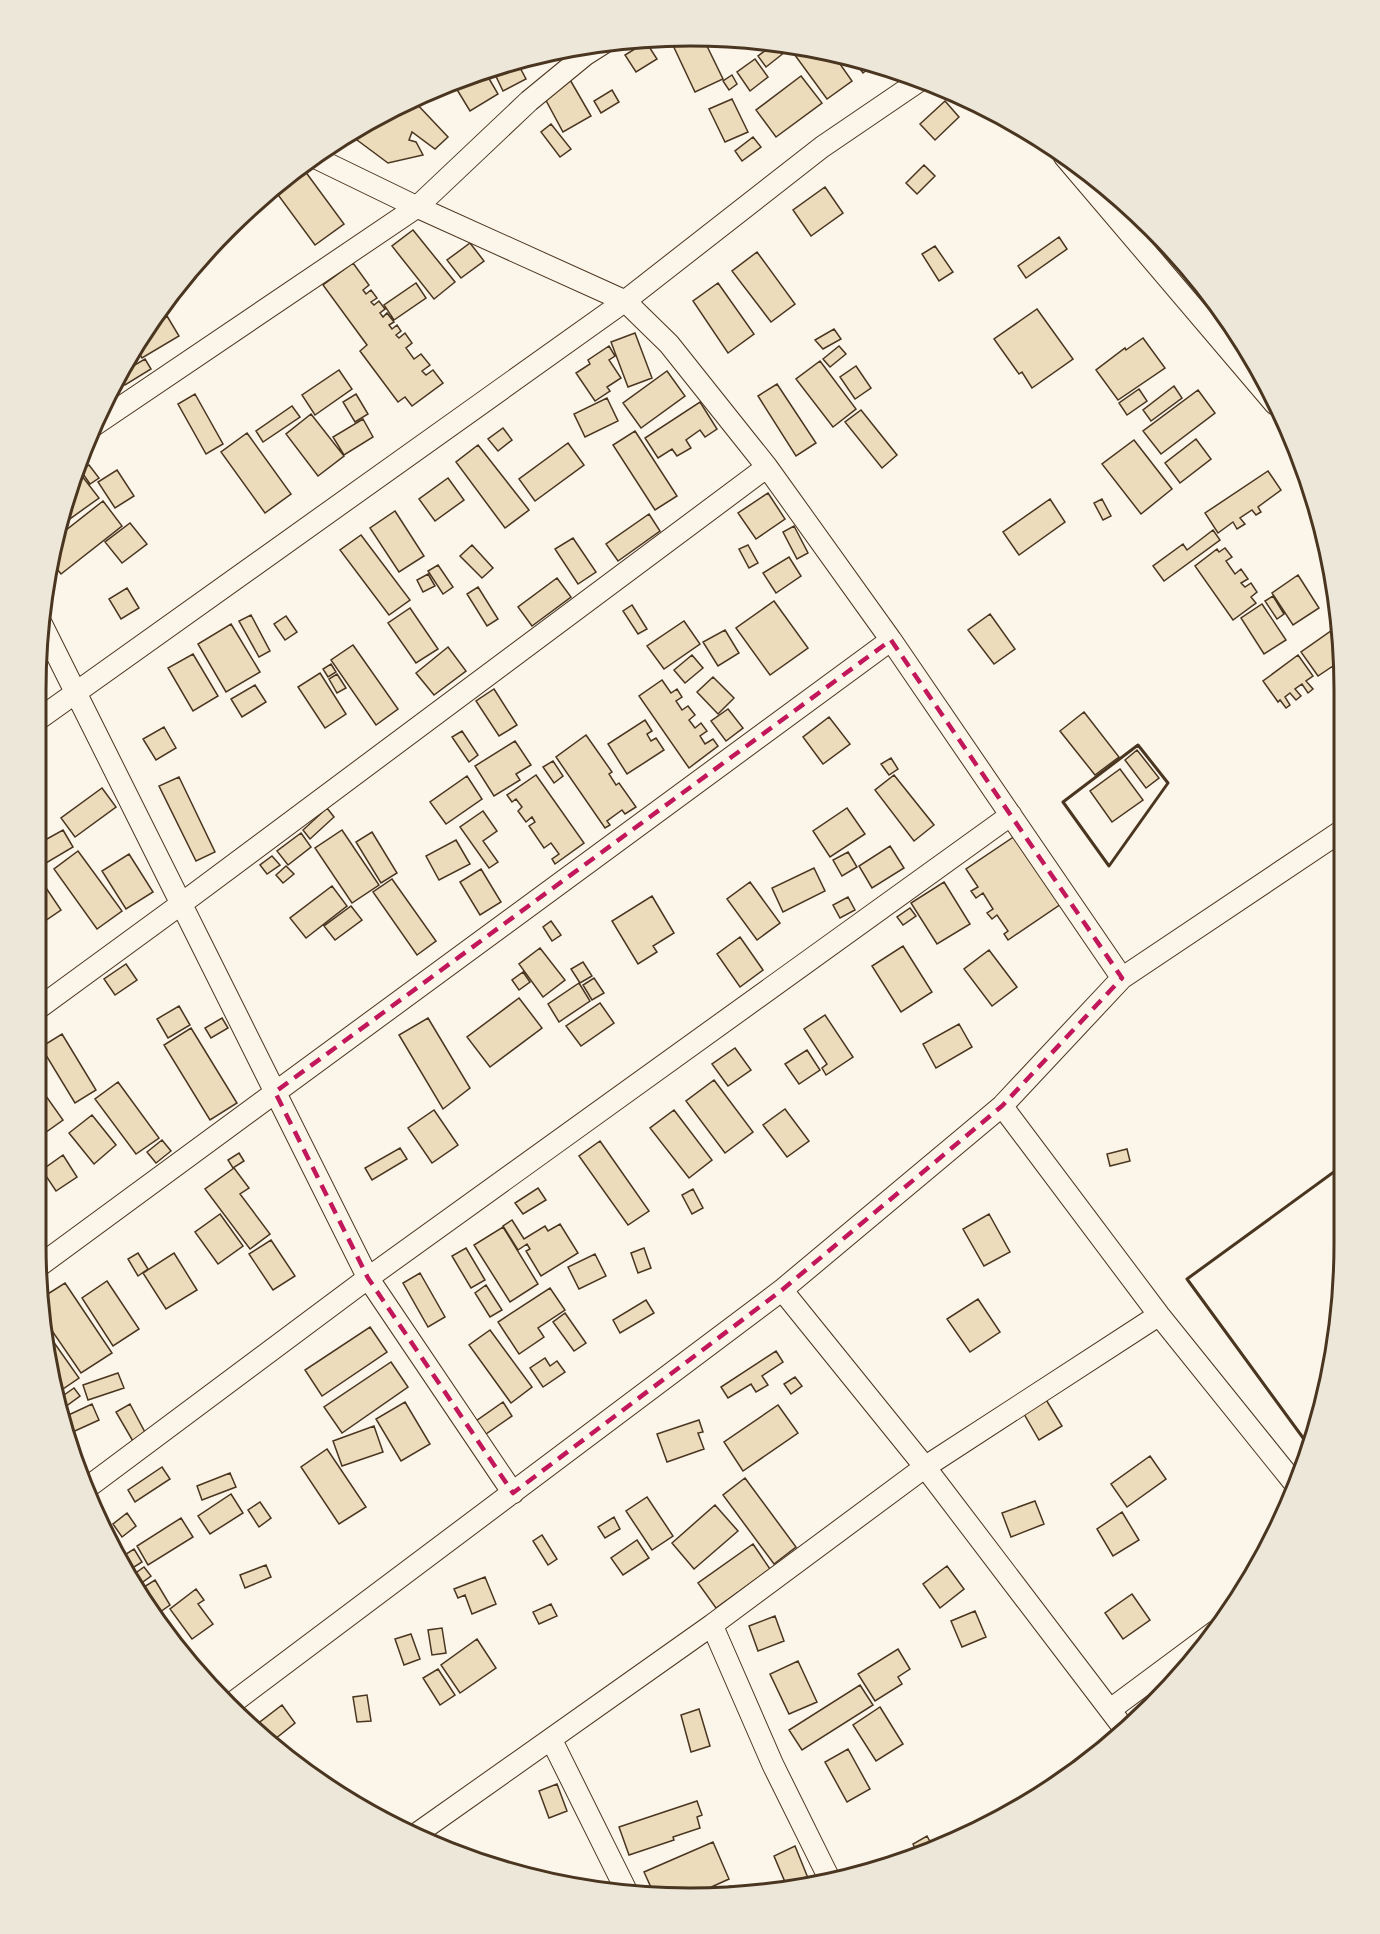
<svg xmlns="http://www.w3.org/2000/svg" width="1380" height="1934" font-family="'DM Sans',sans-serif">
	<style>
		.building { fill: #ecdcbc; stroke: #4a3520; stroke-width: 1.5 }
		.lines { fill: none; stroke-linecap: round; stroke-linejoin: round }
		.street-casing { stroke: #4a3520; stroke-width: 23 }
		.street { stroke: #fbf6e9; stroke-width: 21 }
		.wall { stroke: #4a3520; stroke-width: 3 }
		.marked { fill: none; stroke: #c2185b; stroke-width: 4.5; stroke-dasharray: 12 8; stroke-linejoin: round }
		.rim { fill: none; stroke: #4a3520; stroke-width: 3 }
	</style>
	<rect width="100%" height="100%" fill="#fbf6e9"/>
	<!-- building -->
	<path class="building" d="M703 38 723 79 695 92 670 39Z
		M646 42 657 59 636 72 625 55Z
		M774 44 779 45 785 52 766 67 758 56Z
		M789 47 833 54 852 81 827 99Z
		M851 57 871 63 873 65 863 73Z
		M755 59 768 77 750 91 737 72Z
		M517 62 526 79 503 91 492 68Z
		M484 70 498 94 470 111 453 83Z
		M732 75 737 84 729 90 723 81Z
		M801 76 822 103 776 137 756 110Z
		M569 78 591 116 563 132 542 93Z
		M612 90 619 102 601 113 594 101Z
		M732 99 748 132 725 142 709 109Z
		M414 101 448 137 435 149 412 132 409 140 416 142 423 155 388 163 349 134 363 123Z
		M945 101 959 117 935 140 920 124Z
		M551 124 571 149 560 157 541 132Z
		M753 137 761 147 742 161 735 151Z
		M924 165 935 176 917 194 906 183Z
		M302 167 344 224 315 245 273 188Z
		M825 187 843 213 811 236 793 210Z
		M413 230 455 282 434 299 392 246Z
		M1059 237 1067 249 1026 278 1018 266Z
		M470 243 484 261 461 278 447 260Z
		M935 246 953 272 939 281 922 254Z
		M757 252 795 304 771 322 732 271Z
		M353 263 369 285 363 290 366 294 371 290 377 298 371 302 374 305 379 301 385 309 380 313 383 317 387 313 394 322 389 325 392 329 397 325 401 331 396 335 399 338 405 333 412 343 406 348 414 359 421 354 430 365 422 371 426 375 433 370 443 383 412 406 405 397 398 402 360 351 367 345 323 285Z
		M416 283 426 298 394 320 384 305Z
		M718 283 754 334 728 353 693 301Z
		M1037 309 1073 359 1032 388 1022 372 1019 374 994 339Z
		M167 316 179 336 142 358 135 347 150 326Z
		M834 329 841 339 823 349 815 340Z
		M635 333 652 378 628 387 611 342Z
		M1143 338 1165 368 1118 400 1096 370 1125 348 1126 350Z
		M609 346 615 356 609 360 621 378 607 387 610 391 595 401 576 373 590 364 588 360Z
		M839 346 846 354 830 367 823 359Z
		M145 359 151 369 125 385 119 374Z
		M820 361 856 409 833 427 796 379Z
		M856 366 871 388 855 399 840 377Z
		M339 370 352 389 315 415 302 395Z
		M667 371 685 396 641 428 623 403Z
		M777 384 816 443 796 456 758 396Z
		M1174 386 1182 398 1151 421 1143 410Z
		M1139 389 1147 401 1127 415 1119 403Z
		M1198 390 1215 413 1161 454 1143 431Z
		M195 394 223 444 206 454 178 404Z
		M356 394 368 414 355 422 343 402Z
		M607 398 618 421 585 437 574 414Z
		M700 402 717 429 705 437 700 430 686 440 691 448 677 456 672 449 658 458 645 438Z
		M292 406 300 417 263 442 256 431Z
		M861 410 897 455 882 468 845 422Z
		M311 414 344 456 318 476 286 434Z
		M363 419 373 437 344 455 333 437Z
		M503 428 512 440 498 451 488 439Z
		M635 431 677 496 655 510 613 445Z
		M247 433 291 494 265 513 221 452Z
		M1196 439 1211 459 1180 483 1165 463Z
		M1134 440 1172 489 1141 514 1102 464Z
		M568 443 584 465 535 501 519 479Z
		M478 445 529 510 505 528 456 462Z
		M89 465 99 478 90 484 81 471Z
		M117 470 134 496 115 508 98 482Z
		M1268 471 1281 490 1258 507 1261 512 1256 515 1252 510 1240 518 1245 524 1237 529 1233 522 1218 533 1205 513Z
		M82 476 99 498 60 526 73 482Z
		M448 478 464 500 435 521 419 499Z
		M768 493 785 519 756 539 738 513Z
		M1050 499 1065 522 1019 555 1003 532Z
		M1102 499 1111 516 1103 520 1094 503Z
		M103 501 122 526 61 574 49 559 56 538Z
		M395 511 424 556 399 572 370 528Z
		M649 514 660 531 618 561 606 544Z
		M130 523 147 544 122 563 105 542Z
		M794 526 808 553 797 559 783 532Z
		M1213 530 1220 540 1164 581 1153 566 1183 544 1187 550Z
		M361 535 410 600 389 615 340 550Z
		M573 538 596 572 578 584 555 549Z
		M472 545 493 568 482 578 460 556Z
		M748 545 758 563 749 568 739 549Z
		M1225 548 1232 557 1226 561 1235 574 1241 569 1248 579 1241 583 1245 587 1251 583 1257 592 1251 597 1256 603 1233 620 1195 566 1217 549 1219 552Z
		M789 557 801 576 776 593 763 573Z
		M438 565 453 587 443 594 428 571Z
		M428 574 435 586 423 592 417 580Z
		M1298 575 1319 608 1293 625 1272 593Z
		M557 578 571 597 532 626 518 607Z
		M478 587 498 619 487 626 467 594Z
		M127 588 139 608 121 619 109 599Z
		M1273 596 1284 614 1277 619 1265 601Z
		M774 601 808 648 770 675 736 628Z
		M1262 604 1286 640 1264 654 1241 618Z
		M632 605 647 629 638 634 623 611Z
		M410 608 438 649 416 663 388 623Z
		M990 614 1015 649 994 664 968 630Z
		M251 615 270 651 259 657 239 621Z
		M286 616 297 632 285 640 274 624Z
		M684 621 700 644 664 669 647 646Z
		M231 624 260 672 226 692 198 644Z
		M1338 626 1339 669 1336 671 1333 666 1318 676 1301 652Z
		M725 630 739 653 718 666 703 642Z
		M353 645 398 709 376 725 331 660Z
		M448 647 466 671 434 695 416 673Z
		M193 654 218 696 193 711 168 668Z
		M692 655 703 668 685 683 674 670Z
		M1298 655 1313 676 1306 681 1313 689 1308 693 1302 684 1295 689 1301 696 1296 700 1290 693 1285 697 1290 705 1286 708 1280 700 1278 702 1263 681Z
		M331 664 336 672 328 677 323 669Z
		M320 673 346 714 325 728 298 687Z
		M337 674 346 688 337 693 329 679Z
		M713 677 734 698 718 714 697 692Z
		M662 680 671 693 677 689 682 697 676 701 682 710 688 706 695 715 689 720 695 728 701 723 707 731 700 736 705 744 713 739 718 746 689 768 639 696Z
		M255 685 266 702 242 717 231 699Z
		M494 689 517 725 499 736 476 701Z
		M728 709 743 728 726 741 711 721Z
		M1084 712 1119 757 1095 775 1060 731Z
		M829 717 850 744 823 764 803 737Z
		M645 720 652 731 647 734 651 741 656 738 664 750 627 774 608 744Z
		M164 727 176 748 156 760 143 739Z
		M462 731 478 755 469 762 452 737Z
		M586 735 612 772 609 774 616 785 619 783 636 807 625 814 622 810 607 821 610 825 605 828 556 757Z
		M515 741 531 765 516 774 520 780 494 796 475 766Z
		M1137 750 1159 778 1146 788 1125 760Z
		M891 758 898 769 889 775 881 764Z
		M553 761 563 776 554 783 543 767Z
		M1120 769 1143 800 1112 822 1090 791Z
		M536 775 584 843 555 864 552 859 559 854 551 843 544 848 529 826 535 822 532 817 526 822 518 811 522 807 516 799 512 802 507 795Z
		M894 775 934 825 914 841 875 790Z
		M467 776 482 799 446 824 430 802Z
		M179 777 215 852 196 861 159 786Z
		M102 788 116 807 75 837 61 818Z
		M327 808 334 817 310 839 303 830Z
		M847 808 865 834 830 857 813 831Z
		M483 811 497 831 483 841 498 862 489 868 460 827Z
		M63 830 73 847 36 869V845Z
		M342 830 379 885 352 903 315 848Z
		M372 832 397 873 381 883 356 842Z
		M301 833 311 847 288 865 277 851Z
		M1015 836 1061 904 1008 940 1004 934 1008 931 997 915 992 919 987 913 993 909 983 893 976 898 971 891 978 887 966 869Z
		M456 840 470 864 439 880 426 856Z
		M890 846 904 868 872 888 859 866Z
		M78 851 122 911 97 929 54 869Z
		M848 852 857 867 842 876 833 860Z
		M129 854 153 892 126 909 102 871Z
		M272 856 280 865 267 874 260 865Z
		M286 866 294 874 283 883 276 875Z
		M814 868 825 891 783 912 772 888Z
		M481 869 501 902 480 915 460 882Z
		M40 879 61 910 36 927V881Z
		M392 879 436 941 417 955 373 892Z
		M750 882 780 923 757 940 727 899Z
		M944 882 970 924 937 944 911 903Z
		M332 886 347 906 306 938 290 918Z
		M652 896 674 933 653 946 657 952 638 964 612 921Z
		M848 897 855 910 840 918 833 905Z
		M351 906 362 920 335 940 324 926Z
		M910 908 916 916 903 925 897 917Z
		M551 921 561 935 552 941 543 927Z
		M740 937 763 970 740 987 717 954Z
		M903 946 932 992 901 1012 872 966Z
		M540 948 565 980 543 997 519 964Z
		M989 950 1017 987 992 1006 964 969Z
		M583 962 592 976 580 983 571 969Z
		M126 964 137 980 115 995 104 979Z
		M523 972 530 982 519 990 512 980Z
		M594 978 604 993 592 1000 583 985Z
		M579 983 590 1001 559 1022 548 1004Z
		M519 998 542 1028 490 1067 467 1037Z
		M600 1003 614 1023 581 1046 566 1026Z
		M179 1006 190 1025 168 1038 157 1019Z
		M825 1015 853 1057 826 1075 822 1068 827 1064 804 1029Z
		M222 1018 228 1028 211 1038 205 1028Z
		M428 1018 470 1088 443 1109 399 1035Z
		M959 1024 972 1047 936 1068 923 1044Z
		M191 1028 237 1103 210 1120 164 1045Z
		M62 1034 96 1090 75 1103 41 1047Z
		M735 1048 751 1070 728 1086 712 1064Z
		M807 1050 820 1070 799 1084 785 1064Z
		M714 1080 753 1132 725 1153 686 1101Z
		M36 1082 63 1120 42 1135 36 1126Z
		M118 1082 159 1138 136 1154 95 1099Z
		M785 1109 809 1141 787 1157 763 1125Z
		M434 1110 458 1145 432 1163 408 1128Z
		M674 1110 712 1160 689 1178 650 1128Z
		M92 1115 116 1145 94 1164 69 1133Z
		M162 1140 171 1151 156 1163 147 1152Z
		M600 1141 649 1211 628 1225 579 1156Z
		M400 1148 407 1159 372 1180 365 1168Z
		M1127 1149 1130 1161 1110 1166 1107 1154Z
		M239 1153 244 1161 233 1168 228 1160Z
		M63 1155 77 1177 56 1191 42 1170Z
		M234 1168 249 1188 240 1194 270 1234 250 1249 205 1189Z
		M538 1188 546 1200 523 1214 515 1203Z
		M693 1189 703 1208 692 1214 682 1195Z
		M220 1214 243 1246 218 1264 195 1232Z
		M989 1214 1010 1252 984 1266 963 1229Z
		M512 1220 524 1239 545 1226 548 1231 560 1224 578 1253 541 1276 526 1251 530 1249 527 1244 518 1250 503 1226Z
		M503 1227 538 1284 510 1302 474 1245Z
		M271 1240 295 1276 273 1290 249 1254Z
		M466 1248 485 1280 471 1288 452 1256Z
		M644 1248 651 1268 638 1273 631 1253Z
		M138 1253 148 1269 138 1276 128 1259Z
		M174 1253 197 1290 166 1309 143 1273Z
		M595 1254 606 1276 579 1289 568 1267Z
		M420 1273 445 1317 428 1327 403 1283Z
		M107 1281 139 1329 113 1346 82 1298Z
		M65 1283 112 1353 81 1373 46 1322 43 1297Z
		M486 1285 502 1310 490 1317 475 1293Z
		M550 1288 565 1310 538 1328 544 1337 519 1354 498 1322Z
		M978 1299 1000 1332 970 1352 947 1319Z
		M646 1300 654 1313 620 1333 613 1320Z
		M565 1313 586 1343 574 1351 553 1322Z
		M370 1327 387 1352 322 1396 305 1370Z
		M490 1330 532 1387 511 1403 469 1345Z
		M48 1334 79 1378 57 1393 55 1391Z
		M776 1351 783 1362 762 1376 768 1385 756 1392 751 1384 728 1398 721 1387Z
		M545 1358 550 1366 557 1361 565 1372 543 1387 530 1368Z
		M391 1362 408 1387 342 1433 324 1407Z
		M118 1373 124 1388 88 1400 83 1385Z
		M795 1377 802 1386 791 1394 784 1384Z
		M74 1388 80 1396 58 1412 57 1400Z
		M1042 1393 1062 1426 1039 1440 1020 1407Z
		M405 1402 430 1444 401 1461 376 1419Z
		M503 1402 512 1416 486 1434 476 1421Z
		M92 1404 99 1420 66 1435 60 1419Z
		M130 1404 147 1436 134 1443 116 1412Z
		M778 1405 798 1433 743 1471 724 1442Z
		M699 1420 703 1432 698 1433 704 1449 667 1462 657 1434Z
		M374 1426 383 1452 342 1466 333 1441Z
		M327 1449 366 1507 339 1524 301 1467Z
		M1150 1456 1166 1479 1127 1507 1111 1484Z
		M162 1467 170 1479 135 1502 128 1490Z
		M230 1473 236 1487 202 1500 197 1486Z
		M745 1478 796 1547 774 1564 723 1495Z
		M231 1494 243 1513 210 1534 198 1516Z
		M647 1497 673 1536 652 1550 626 1511Z
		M1035 1501 1044 1524 1011 1537 1002 1513Z
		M260 1502 271 1518 259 1527 248 1510Z
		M715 1505 738 1531 694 1569 672 1543Z
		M1122 1512 1139 1540 1113 1556 1097 1529Z
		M127 1513 136 1526 122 1537 113 1524Z
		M614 1517 620 1529 605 1538 598 1527Z
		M181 1518 193 1537 148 1565 137 1546Z
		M542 1535 557 1559 548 1565 533 1541Z
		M637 1540 649 1558 623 1575 611 1558Z
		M753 1544 770 1569 716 1608 698 1583Z
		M134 1549 142 1562 131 1569 123 1556Z
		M266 1565 271 1577 245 1588 240 1575Z
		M947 1566 964 1589 940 1608 923 1584Z
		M144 1567 151 1576 136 1587 130 1577Z
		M485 1577 496 1604 472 1614 465 1595 458 1598 454 1589Z
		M155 1580 170 1605 160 1612 144 1587Z
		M196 1589 204 1600 198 1604 213 1624 192 1639 170 1609Z
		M1132 1594 1150 1620 1123 1639 1105 1613Z
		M551 1604 557 1616 539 1624 533 1612Z
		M975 1611 986 1637 962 1647 951 1621Z
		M775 1616 784 1641 758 1651 749 1626Z
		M442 1628 446 1653 432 1655 428 1630Z
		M411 1634 420 1659 404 1665 395 1639Z
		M477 1639 496 1668 460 1693 441 1665Z
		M898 1649 910 1669 898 1677 902 1684 875 1701 858 1674Z
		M798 1661 817 1702 789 1714 770 1674Z
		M438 1669 455 1695 440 1705 423 1678Z
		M860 1685 873 1705 802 1750 789 1730Z
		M367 1695 371 1721 357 1722 353 1697Z
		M282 1705 295 1723 270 1743 256 1725Z
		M880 1707 903 1744 876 1761 853 1725Z
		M699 1709 710 1746 691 1752 681 1715Z
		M848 1749 870 1789 847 1802 825 1762Z
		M557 1784 567 1811 549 1818 539 1791Z
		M697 1801 702 1815 697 1817 700 1828 673 1837 674 1840 629 1855 619 1827Z
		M927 1836 933 1847 918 1854 913 1844Z
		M713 1842 729 1879 687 1898 654 1894 644 1872Z
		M795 1846 810 1883 788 1889 774 1856Z
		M730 1886 735 1895 709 1897Z"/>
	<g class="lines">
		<defs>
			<path id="street" d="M1064 156 1275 404
				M316 158 417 207 625 301 669 344 767 467 891 640 1122 978
				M93 426 417 207 529 101 585 55 607 41
				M42 625 368 1278 513 1493
				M36 721 625 301 822 147 919 81
				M36 1010 181 904 767 467
				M1002 1106 1159 1315 1295 1484
				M39 1266 891 640
				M782 1290 925 1467 1126 1731
				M84 1490 368 1278 1011 815
				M712 1625 773 1765 829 1878
				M231 1704 782 1290 1002 1106 1122 978 1340 832
				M1111 1709 1216 1631
				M551 1739 627 1892
				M415 1835 712 1625 925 1467 1159 1315"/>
		</defs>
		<!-- street casing -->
		<use href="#street" class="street-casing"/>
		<!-- street -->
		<use href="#street" class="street"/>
		<!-- wall -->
		<path class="wall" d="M1138 745 1168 783 1109 866 1063 802Z
			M1309 1446 1187 1279 1342 1166"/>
	</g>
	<!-- marked area -->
	<path class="marked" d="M891 640 1122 978 1002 1106 782 1290 513 1493 368 1278 275 1092Z"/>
	<!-- crop -->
	<path d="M0 0H1380V1934H0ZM690 46H690A644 644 0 0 1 1334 690V1244A644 644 0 0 1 690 1888H690A644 644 0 0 1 46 1244V690A644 644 0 0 1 690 46Z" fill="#ede7d9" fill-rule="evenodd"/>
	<path class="rim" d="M690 46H690A644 644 0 0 1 1334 690V1244A644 644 0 0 1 690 1888H690A644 644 0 0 1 46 1244V690A644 644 0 0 1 690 46Z"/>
</svg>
